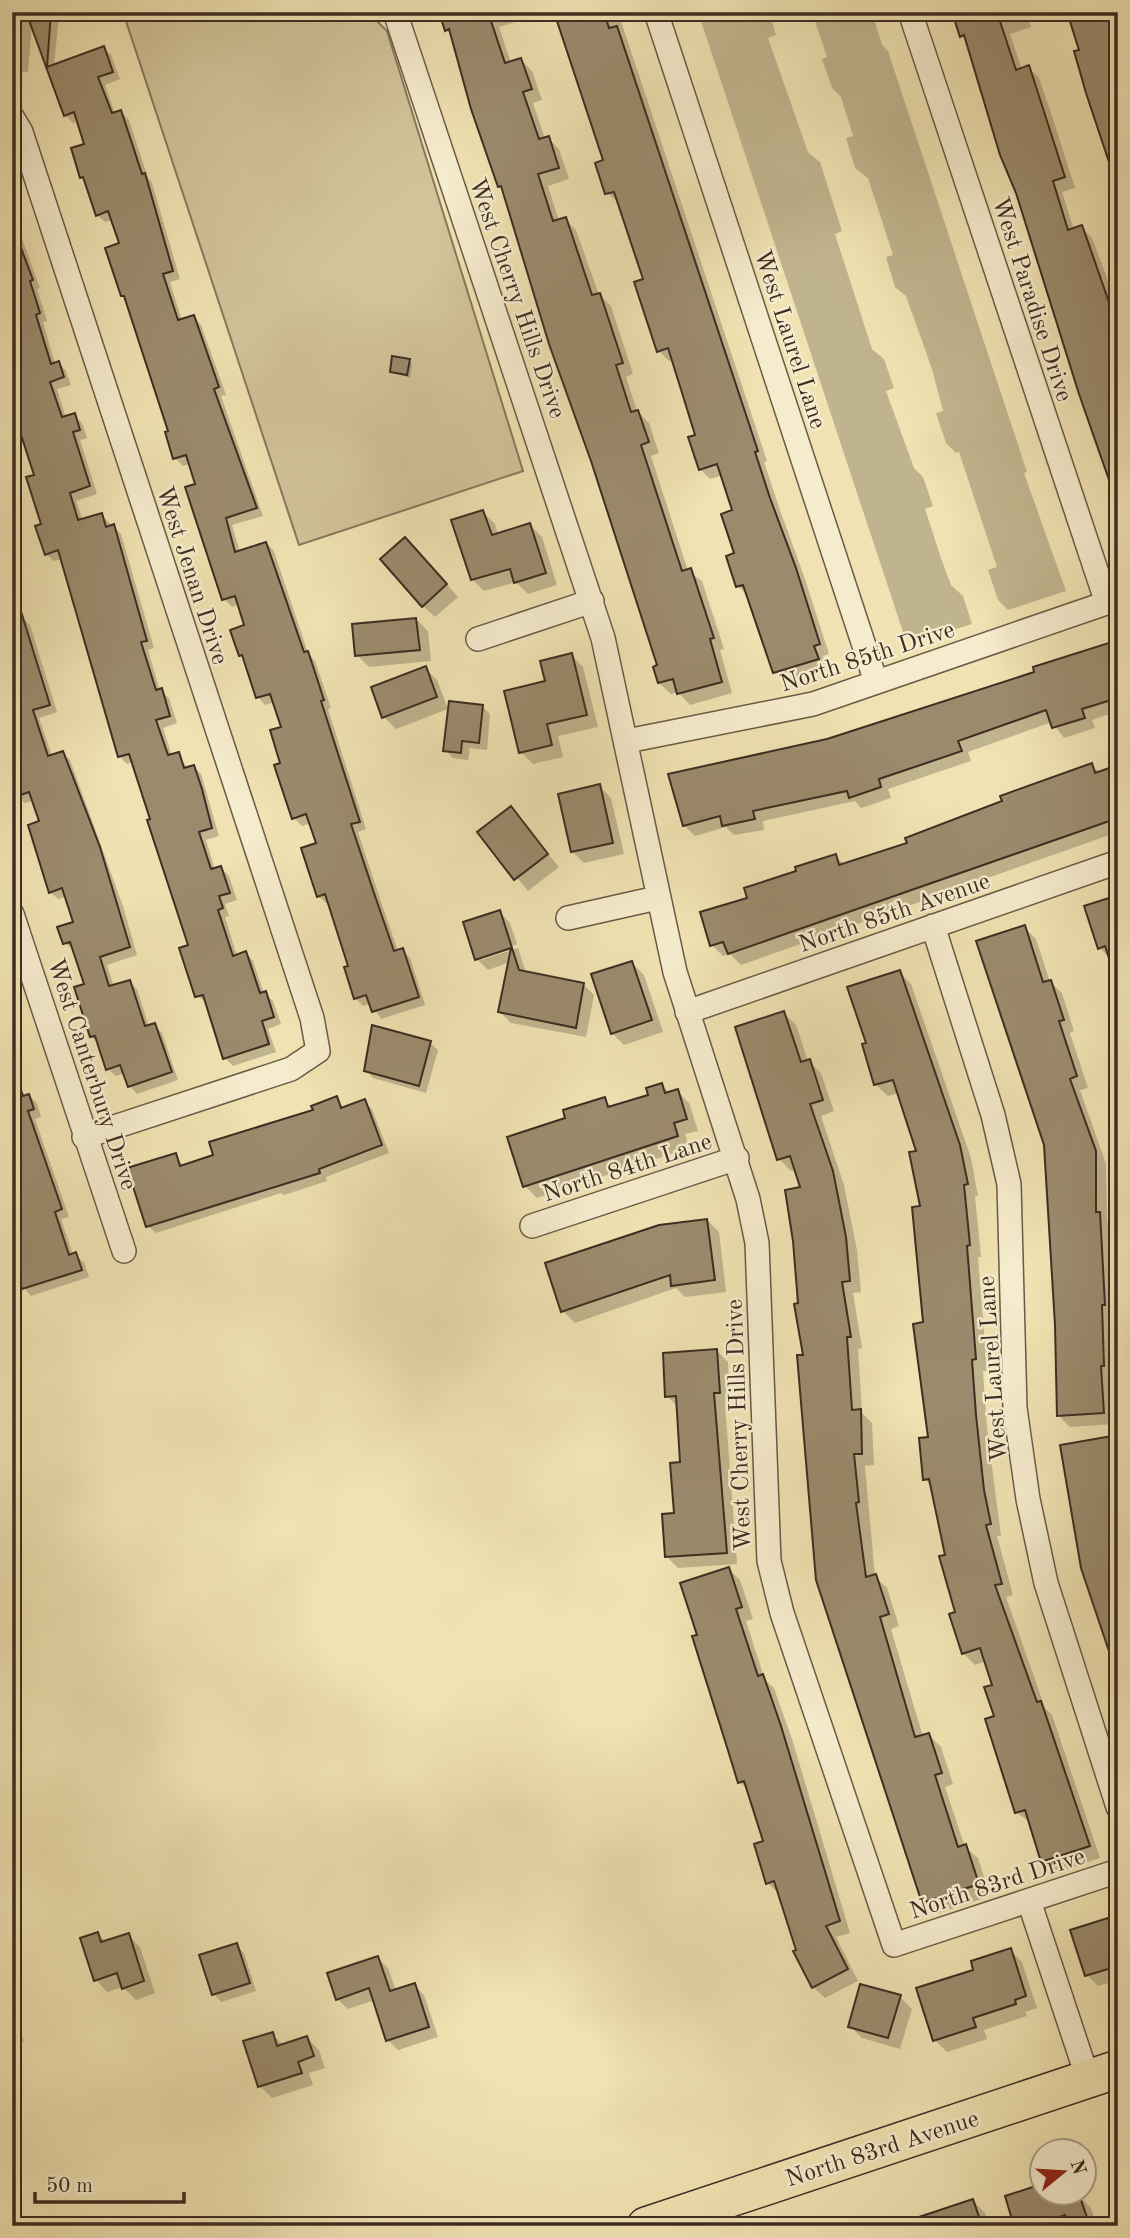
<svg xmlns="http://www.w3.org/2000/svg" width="1130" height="2238" font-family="'Old Standard TT',serif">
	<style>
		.green { fill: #d2c39a; stroke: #88785e; stroke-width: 2 }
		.shadow { fill: #0003 }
		.building { fill: #9b8b6d; stroke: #3e2d22; stroke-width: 2 }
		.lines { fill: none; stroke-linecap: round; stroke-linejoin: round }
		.street-casing { stroke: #6a5a46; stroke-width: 26 }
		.primary-casing { stroke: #3e2d22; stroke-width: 40 }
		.street { stroke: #f5eccd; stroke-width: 23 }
		.primary { stroke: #f0e2b2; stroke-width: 37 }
		.labels { text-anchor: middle; stroke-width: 5; stroke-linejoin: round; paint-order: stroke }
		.street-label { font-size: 24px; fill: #3e2d22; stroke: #f5eccd }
	</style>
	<rect width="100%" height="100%" fill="#f0e2b2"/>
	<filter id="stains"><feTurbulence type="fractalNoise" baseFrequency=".00286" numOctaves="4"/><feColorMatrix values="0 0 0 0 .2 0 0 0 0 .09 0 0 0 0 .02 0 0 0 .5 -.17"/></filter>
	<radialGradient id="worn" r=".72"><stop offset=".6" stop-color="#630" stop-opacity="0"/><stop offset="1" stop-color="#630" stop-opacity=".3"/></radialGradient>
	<!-- green -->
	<path class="green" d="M123 12H368L387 31 523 471 299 545Z"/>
	<!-- shadow -->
	<path class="shadow" d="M12 12H56L59 15 54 66 103 48 111 55 120 79 105 85 115 114 121 112 129 120 148 178 152 183 180 279 170 282 182 321 194 317 201 325 226 395 221 396 263 516 232 525 240 552 266 543 274 551 308 653 315 661 331 708 328 709 366 829 358 832 382 905 398 951 402 950 410 958 425 1005 381 1019 371 1003 363 1006 355 998 350 967 329 902 326 903 318 896V844L311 823 302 826 294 818 283 765V728L275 702 265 705 258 697 246 661 240 655 246 626 239 604 232 607 224 599 190 464 183 466 175 458 167 434 170 432 127 300 123 296 121 244 113 220 105 222 97 215 86 145 78 121 73 123 65 115 32 24 28 72 12 71Z
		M441 12H513L516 22 499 27 511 63 521 60 532 71 542 100 533 103 545 139 548 138 559 149 569 179 548 186 559 221 565 219 576 230 599 295 611 306 633 374 626 377 637 411 649 423 659 453 651 456 688 571 702 581 724 649 720 650 732 693 690 705 678 692 671 694 659 683V667L646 625 551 344 453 36 447 30Z
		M556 12H618L767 461 764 462 780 510 805 579 829 654 823 656 827 669 785 682 775 672 748 596 738 586 735 511 723 475 710 479 700 469 697 436 673 360 669 361 659 351 645 280 619 203 607 193 606 161Z
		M698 12H769L776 35 768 38 808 152 820 162 842 231 835 234 872 349 884 359 894 388 886 391 914 468 923 477 933 506 925 509 941 558 951 585 963 596 972 624 914 642 903 632Z
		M812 12H872L882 45 888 51 1027 472 1024 473 1066 591 1008 610 998 600 988 570 997 567 959 452 956 453 946 443 936 413 943 411 932 369 906 296 895 287 886 257 893 255 868 178 855 168 846 138 853 136 841 97 832 88 822 59 827 57Z
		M954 12H1026L1031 27 1010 34 1022 70 1028 67 1039 78 1053 119 1075 188 1062 192 1074 230 1081 227 1092 238 1118 307V503L1018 193 968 42 962 36Z
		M12 211 40 288 37 289 47 321 43 322 55 364 59 363 66 371 71 385 57 389 66 418 74 415 82 423 87 438 80 440 97 494 76 501 83 521 101 515 121 534 154 648 148 650 160 691 169 698 177 723 163 728 172 756 178 754 188 769 194 767 201 774 219 836 206 840 215 870 221 868 229 876 237 900 225 904 229 916 225 917 237 956 246 953 253 961 264 993 273 1001 281 1024 268 1029 276 1052 233 1066 225 1058 207 1003 197 996 190 946 152 820 133 762 127 764 119 756 62 559 54 561 46 554 36 476 12 407Z
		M409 361 412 364 410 378 392 372Z
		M483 512 495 524 498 535 530 525 542 537 557 585 528 594 516 582 484 591 472 579Z
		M417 551 458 597 435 617 423 606Z
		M12 578 17 593 12 594Z
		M23 618 30 625 57 712 39 718 52 756 62 753 70 760 123 906 137 955 107 965 114 987 130 982 137 989 149 1027 154 1025 162 1033 178 1080 137 1094 130 1086 125 1073 116 1076 108 1069 100 1045 91 1036 87 985 75 950 64 943 75 923 67 897 58 899 50 892 41 822 34 800 25 803 17 796Z
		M416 619 428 631 431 661 369 667 357 655Z
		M1118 640V711L1092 720 1095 728 1064 738 1052 722 968 752 971 761 888 789 891 798 861 808 855 801 763 821 764 830 734 835 726 827 695 836 684 825 828 740 1036 673 1035 668Z
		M571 655 583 667 598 727 558 736 563 757 533 764 521 752 547 683Z
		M425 668 437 680 448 709 396 729 384 717Z
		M483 707 490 714 487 750 470 748 468 760 453 758 445 750Z
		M1092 765 1100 773 1118 767V832L741 965 730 954 723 956 712 945 750 899 799 872 835 856 845 865 909 844 954 824 952 820Z
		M599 786 611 798 624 854 584 863 572 851Z
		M510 808 559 867 528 891 480 833Z
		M1118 897V980L1111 959 1100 948Z
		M500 912 510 923 517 944 481 956V960L518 948 526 973 583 984 594 995 586 1037 511 1023 500 1012 510 962 488 970 477 959Z
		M1024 927 1036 939 1050 982 1062 993 1074 1031 1070 1033 1088 1088 1080 1090 1106 1164 1107 1221 1111 1225 1115 1316H1113L1115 1377H1111L1114 1424 1070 1427 1058 1415 1050 1198 1046 1194 1045 1145Z
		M632 963 644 975 663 1032 624 1045 612 1033Z
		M899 972 911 984 971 1158 978 1196H975L981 1257H978L987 1371H983L987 1428 1001 1536H997L1013 1595 1006 1597 1045 1708 1052 1715 1100 1858 1055 1873 1043 1861 1031 1823 1016 1812 996 1717 994 1686 986 1661 975 1665 963 1653 932 1487 925 1479 930 1438 918 1152 899 1093 888 1096 876 1085 864 1046 868 1045Z
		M784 1013 796 1025 808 1061 821 1073 834 1111 821 1116 844 1185 857 1250 861 1292 853 1293 862 1348 858 1349 862 1413 872 1423 874 1465 865 1466 875 1577 887 1588 899 1626 891 1629 923 1737 929 1735 941 1747 953 1784 945 1787 965 1847 978 1858 990 1896 936 1914 924 1902 818 1581 799 1357 805 1356 799 1304 802 1189 796 1170 791 1171 779 1159Z
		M430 1043 438 1050 426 1093 373 1078 366 1070Z
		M12 1047 19 1069 12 1071Z
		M661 1085 670 1093 677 1091 689 1103 698 1131 685 1134 689 1148 537 1198 525 1186 568 1119 604 1099 613 1108 650 1096Z
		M29 1096 37 1103 41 1117 35 1119 69 1217 61 1219 73 1255 84 1262 89 1277 31 1296 24 1288 14 1100Z
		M336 1098 345 1109 364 1101 372 1109 389 1153 326 1177 327 1181 284 1195 281 1193 156 1233 148 1226 175 1155 184 1167 215 1157 315 1111Z
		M707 1220 719 1232 726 1292 685 1297 676 1288 575 1323 563 1311Z
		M717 1351 728 1362 730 1404H725L737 1564 678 1568 667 1557 682 1464 679 1408 667 1396Z
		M728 1569 740 1580 753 1619 746 1621 765 1680 774 1688 792 1739 850 1933 836 1937 858 1981 825 1998 813 1987 780 1895 768 1883 765 1842 749 1791 740 1782 699 1636Z
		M1118 1916V1980L1098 1986 1087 1975 1072 1931Z
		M98 1934 106 1942 128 1935 140 1947 155 1993 136 2000 123 1987 107 1992 96 1980Z
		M236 1945 244 1953 256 1991 221 2002 214 1994Z
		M1010 1950 1022 1962 1037 2008 1025 2012 1027 2016 984 2030 987 2039 947 2052 935 2040Z
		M378 1958 388 1968 396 1991 414 1985 424 1995 438 2037 398 2050 388 2040 375 2000 348 2009 337 1999Z
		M900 1997 912 2009 900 2049 862 2038 850 2026Z
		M12 2011 24 2041 12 2045Z
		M272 2034 284 2046 307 2038 319 2050 325 2068 309 2073 313 2085 272 2098 260 2086Z
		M1118 2154V2170L1113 2155Z
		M1042 2186V2192H1061L1065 2201 1079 2196 1091 2208 1097 2226H1019L1007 2198Z
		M973 2201 985 2213 989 2226H897Z
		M888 2222 892 2226H878Z"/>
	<!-- building -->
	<path class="building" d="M26 12H51L47 67 104 46 113 72 98 77 112 113 121 110 142 174 145 173 173 271 163 274 178 320 194 315 219 387 214 389 257 508 226 518 235 552 266 542 304 652 308 651 324 700 321 701 360 822 351 824 375 896 394 951 403 948 419 997 372 1012 366 995 354 999 344 967 348 966 325 894 317 897 301 848 316 843 306 814 292 819 274 765 280 763 270 730 281 727 270 694 256 698 242 655 239 656 230 630 244 625 235 596 222 600 185 487 195 484 186 455 173 459 165 432 168 431 124 296H121L105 248 119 243 108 211 96 216 83 177 80 178 71 148 84 144 74 112 64 116Z
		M439 12H488L505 63 521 58 532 89 523 92 539 139 549 136 559 168 538 174 553 221 566 217 592 295 600 293 623 363 616 365 631 412 638 410 649 442 641 445 682 571 691 568 714 638 710 639 722 682 677 694 673 679 658 683 653 667 657 665 591 461 549 344 501 186 498 187 471 109 449 29 445 31Z
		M554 12H604L609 28 617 26 758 451 755 452 770 498 796 568 820 644 814 646 819 659 773 673 743 585 736 587 726 556 734 553 721 514 732 510 717 464 699 470 688 437 695 435 683 396 668 348 657 352 634 282 643 279 614 192 605 194 595 163 603 160Z
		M952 12H997L1016 70 1029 65 1065 177 1053 181 1068 230 1082 225 1110 305 1118 303V497H1115L1079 394 1016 193 1000 155 964 35 960 37Z
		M1067 12H1118V179L1115 180 1086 93 1074 51 1079 50Z
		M15 232 33 280 30 281 40 313 36 315 51 364 59 361 64 377 50 382 62 417 75 413 80 430 73 432 90 486 70 493 78 520 102 513 106 527 114 524 147 641 141 642 156 690 162 688 170 716 156 720 168 755 179 752 184 768 194 765 202 789 212 828 199 832 211 869 221 866 230 893 219 896 223 908 218 910 233 956 246 951 260 993 266 991 274 1017 262 1021 269 1044 223 1059 203 995 195 997 179 948 188 945 147 820 150 819 129 754 118 757 58 550 45 555 35 526 41 524 26 477 34 475 12 407V233Z
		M392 356 410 359 407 375 390 372Z
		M483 510 492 535 530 523 546 573 514 583 510 569 471 580 451 520Z
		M405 537 447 584 422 607 380 559Z
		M15 592 50 705 33 710 48 756 63 751 100 847 130 947 100 957 109 986 130 980 145 1026 155 1023 172 1072 128 1087 120 1065 106 1070 95 1036 90 1037 74 987 84 984 70 942 63 944 57 927 73 922 62 888 49 893 28 825 39 821 29 792 15 797 12 787V593Z
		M416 618 420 650 355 656 352 624Z
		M1118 640V698L1082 709 1085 718 1052 728 1046 710 958 741 962 751 879 779 881 787 849 798 847 791 753 811 755 819 722 826 720 816 683 826 668 774 827 739 1034 672 1033 667Z
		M572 653 587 715 547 724 552 745 519 753 504 691 545 681 540 661Z
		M426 666 437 697 382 718 371 687Z
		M449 701 483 705 479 743 462 741 461 753 443 751Z
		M1092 763 1095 773 1118 765V818L728 954 723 942 710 946 700 912 747 898 744 888 796 871 795 867 836 854 839 865 907 843 905 838 1002 801 1000 796Z
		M600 784 613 843 571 852 558 794Z
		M511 806 548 854 514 880 477 832Z
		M1118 895V976H1115L1105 946 1098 949 1084 906Z
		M500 910 519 970 584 983 576 1028 498 1012 511 948 475 960 463 922Z
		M1025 925 1043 982 1051 980 1064 1020 1059 1021 1077 1076 1070 1079 1096 1151V1212H1100L1105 1305H1102L1104 1366H1101L1104 1413 1057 1416 1055 1325 1044 1145 976 941Z
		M632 961 652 1020 611 1034 591 974Z
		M900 970 960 1145 968 1184 964 1185 970 1245 967 1246 976 1359 972 1360 976 1415 984 1490 991 1524 986 1525 1002 1584 995 1585 1037 1702 1041 1701 1090 1846 1041 1862 1025 1810 1015 1813 985 1719 994 1716 984 1687 992 1685 980 1648 962 1654 949 1614 955 1612 939 1556 945 1555 929 1479 923 1480 919 1438 928 1437 913 1324 923 1322 912 1207 920 1206 909 1152 916 1151 893 1080 874 1085 862 1044 866 1043 847 987Z
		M784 1011 801 1062 810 1059 823 1100 810 1104 833 1171 846 1237 850 1281 842 1282 851 1337H847L852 1410 861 1409 862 1454H854L859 1502 856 1503 866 1577 876 1574 889 1614 880 1617 915 1737 929 1733 942 1773 935 1775 958 1847 966 1844 979 1884 922 1903 816 1580 797 1355H803L794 1304 798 1303 793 1241 785 1190 800 1187 790 1156 777 1160 735 1027Z
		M372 1025 431 1041 419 1086 364 1071Z
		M15 1072 23 1096 29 1094 34 1109 28 1111 62 1209 55 1212 69 1255 76 1252 82 1270 22 1289 12 1259V1073Z
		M662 1083 665 1093 678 1089 687 1119 674 1123 678 1136 523 1187 507 1137 565 1118 563 1110 605 1097 608 1107 648 1095 646 1088Z
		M337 1096 341 1108 365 1099 382 1145 319 1169 320 1173 146 1227 127 1168 176 1153 180 1166 213 1155 209 1142 313 1110 311 1106Z
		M707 1219 715 1280 671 1286 670 1275 561 1312 545 1263 659 1225Z
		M717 1349 720 1393H714L727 1553 665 1557 662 1514 674 1513 670 1463 680 1462 676 1396 665 1397 663 1353Z
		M1118 1435V1669H1115L1081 1568 1060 1445Z
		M729 1567 742 1607 736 1609 758 1676 763 1674 781 1726 840 1921 826 1926 848 1969 812 1988 793 1951 796 1950 774 1881 766 1884 754 1844 763 1841 744 1781 738 1783 726 1744 692 1636 697 1635 680 1583Z
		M1108 1918 1118 1947V1966L1085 1976 1070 1930Z
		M98 1932 101 1942 129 1933 144 1981 122 1989 117 1973 94 1981 80 1938Z
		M237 1943 250 1983 212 1995 199 1955Z
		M1011 1948 1026 1996 1015 2000 1016 2004 973 2018 976 2027 933 2041 916 1988 973 1970 971 1961Z
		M378 1956 390 1991 415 1983 429 2027 386 2041 369 1988 336 2000 327 1973Z
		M860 1984 901 1995 888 2038 848 2027Z
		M273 2032 277 2046 307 2036 314 2056 298 2062 302 2073 258 2087 243 2041Z
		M1042 2184V2193H1055L1058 2201 1079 2194 1090 2226H1068L1065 2215 1033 2226 1030 2217 1013 2223 1005 2196Z
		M973 2199 982 2226H902L901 2223Z"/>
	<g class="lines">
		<defs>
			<path id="street" d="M395 12 603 638 675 972 748 1199 757 1243 769 1561 782 1613 894 1945 1118 1871
				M656 12 876 682
				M910 12 1107 603
				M12 117 21 132 312 1018 318 1051 291 1069 84 1137
				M478 639 592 601
				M627 741 813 704 1118 599
				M12 914 124 1251
				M568 918 657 898
				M933 926 993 1115 1009 1184 1015 1408 1028 1499 1046 1583 1118 1807
				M687 1012 1118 862
				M532 1226 737 1158
				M1029 1901 1088 2079"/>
			<path id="primary" d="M646 2226 1118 2069"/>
		</defs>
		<!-- street casing -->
		<use href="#street" class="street-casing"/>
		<!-- primary casing -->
		<use href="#primary" class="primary-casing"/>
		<!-- street -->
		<use href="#street" class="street"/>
		<!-- primary -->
		<use href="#primary" class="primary"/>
	</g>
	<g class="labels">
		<!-- street labels -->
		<g class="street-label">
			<text transform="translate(518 298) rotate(71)" y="8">West Cherry Hills Drive</text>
			<text transform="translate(1033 299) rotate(72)" y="8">West Paradise Drive</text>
			<text transform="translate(791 339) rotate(72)" y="8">West Laurel Lane</text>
			<text transform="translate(193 575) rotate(72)" y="8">West Jenan Drive</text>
			<text transform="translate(867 656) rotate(-18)" y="8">North 85th Drive</text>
			<text transform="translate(894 912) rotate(-19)" y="8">North 85th Avenue</text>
			<text transform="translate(93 1074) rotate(72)" y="8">West Canterbury Drive</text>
			<text transform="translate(627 1167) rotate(-18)" y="8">North 84th Lane</text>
			<text transform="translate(992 1369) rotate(-94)" y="8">West Laurel Lane</text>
			<text transform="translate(738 1425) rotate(-92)" y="8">West Cherry Hills Drive</text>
			<text transform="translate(997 1883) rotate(-18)" y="8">North 83rd Drive</text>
			<text transform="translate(882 2148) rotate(-18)" y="8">North 83rd Avenue</text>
		</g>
	</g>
	<!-- margin -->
	<rect width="1130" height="2238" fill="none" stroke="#f0e2b2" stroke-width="42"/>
	<rect x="14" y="14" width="1102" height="2210" fill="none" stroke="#3e2d22" stroke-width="3.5"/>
	<rect x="21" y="21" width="1088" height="2196" fill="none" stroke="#3e2d22" stroke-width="2"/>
	<!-- north arrow -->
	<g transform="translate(1063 2172) rotate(72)"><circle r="33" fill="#f5eccd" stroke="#aca089" stroke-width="2"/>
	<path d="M0-5L12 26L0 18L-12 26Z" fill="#8f2418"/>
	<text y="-10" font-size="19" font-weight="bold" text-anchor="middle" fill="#3e2d22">N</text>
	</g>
	<!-- scale -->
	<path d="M35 2192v10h149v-10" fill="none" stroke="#3e2d22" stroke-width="3.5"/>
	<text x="46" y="2192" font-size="21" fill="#3e2d22" stroke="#f5eccd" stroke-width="5" paint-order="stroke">50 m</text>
	<rect width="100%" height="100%" filter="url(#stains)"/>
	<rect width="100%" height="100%" fill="url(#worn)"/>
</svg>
